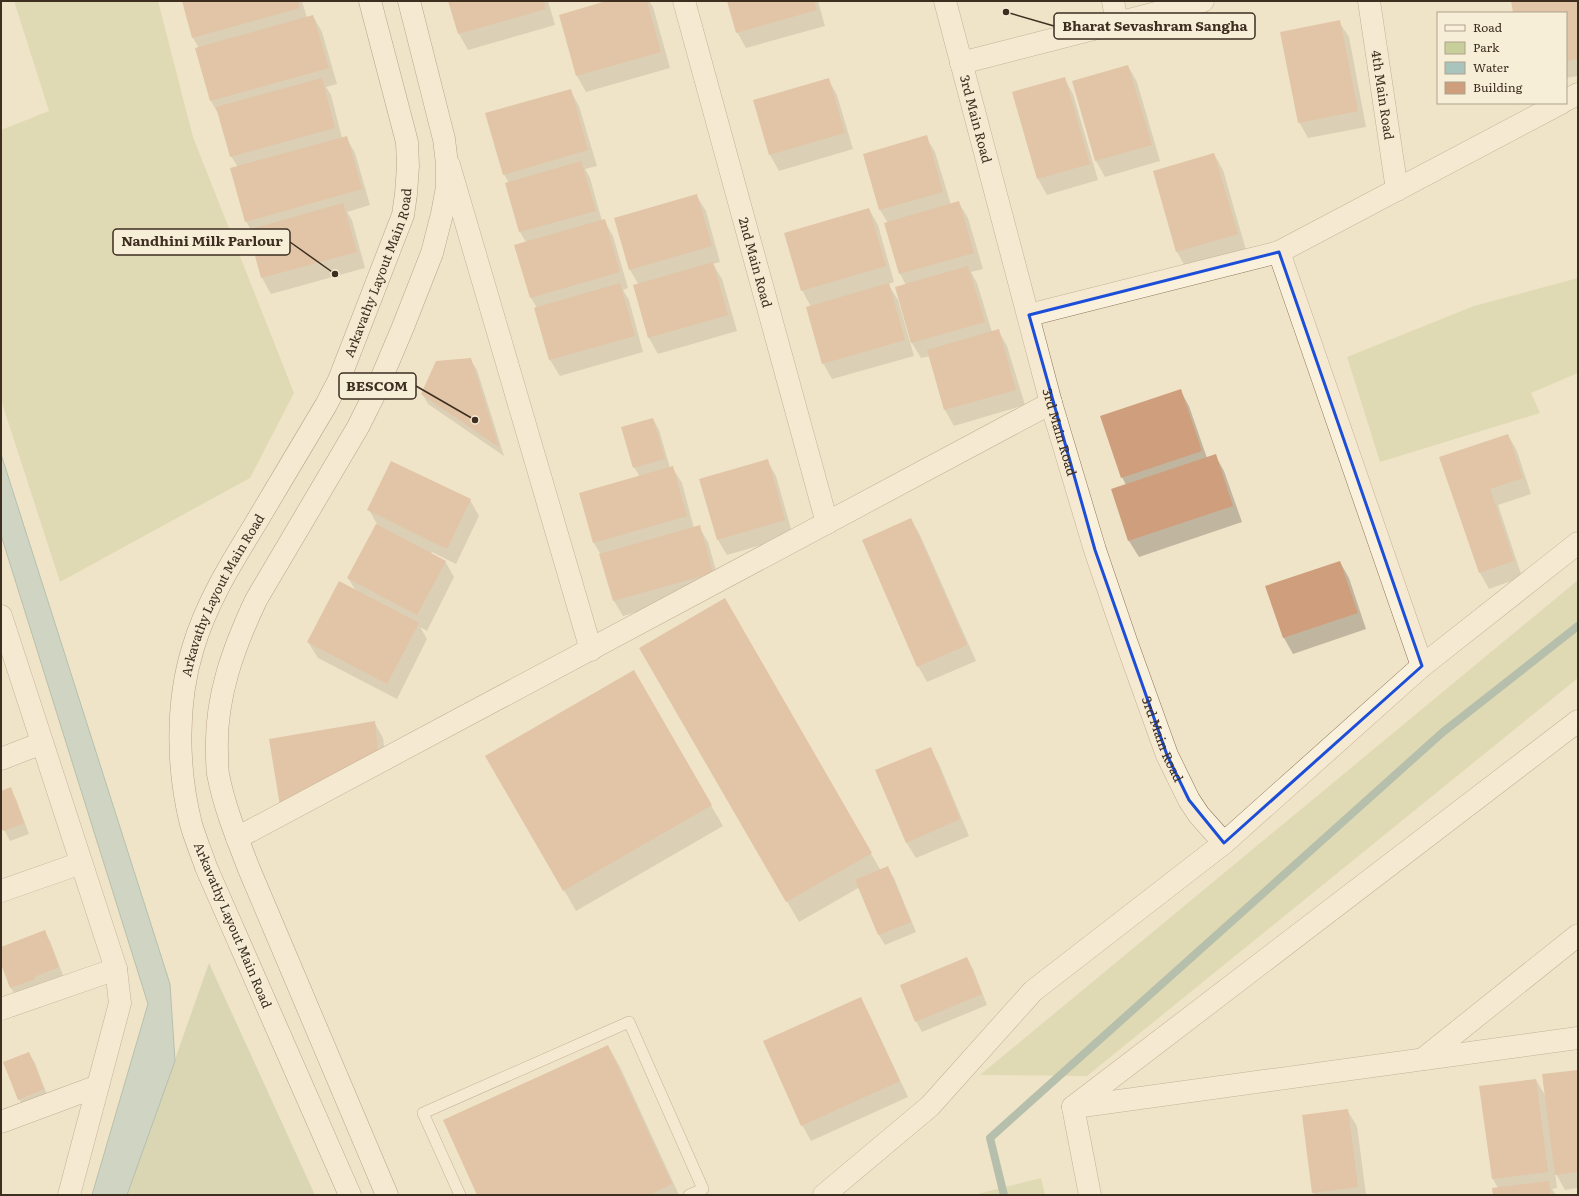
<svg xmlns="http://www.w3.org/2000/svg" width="1579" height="1196" font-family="Literata,serif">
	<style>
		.green { fill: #c9cf9b }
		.cemetery { fill: #bfc49a }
		.water { fill: #a9c4bc; stroke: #6f938a }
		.shadow { fill: #0003 }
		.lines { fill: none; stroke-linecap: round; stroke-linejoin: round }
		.stream { stroke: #6f938a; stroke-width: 8 }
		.building { fill: #cf9f7d }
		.lane-casing { stroke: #8d765c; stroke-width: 12 }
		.street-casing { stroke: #8d765c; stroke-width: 23 }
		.secondary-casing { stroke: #6f573f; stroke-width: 23 }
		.lane { stroke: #faf1dc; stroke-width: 11 }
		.street { stroke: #faf1dc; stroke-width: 22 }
		.secondary { stroke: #faf1dc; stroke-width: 22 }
		.marked { fill: none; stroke: #1d4ed8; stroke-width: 3; stroke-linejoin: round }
		.labels { text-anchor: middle; stroke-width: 3; stroke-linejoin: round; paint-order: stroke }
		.street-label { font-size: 13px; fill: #3d2e20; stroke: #f7eed8 }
		.leader { fill: none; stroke: #3d2e20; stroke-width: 1.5 }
		.callout-dot { fill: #3d2e20; stroke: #f7eed8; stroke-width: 1.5 }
		.callout { fill: #f7eed8; stroke: #3d2e20; stroke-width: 1.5 }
		.callout-label { font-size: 14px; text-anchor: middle; font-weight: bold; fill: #3d2e20 }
	</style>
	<rect width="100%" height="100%" fill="#f0e4c8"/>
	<!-- green -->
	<path class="green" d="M14 1H158L193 137 294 393 250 478 60 582 1 400V130L49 111Z
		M1578 278V373L1531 393 1540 413 1380 462 1347 357 1474 306Z
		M1578 580V678L1087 1076 980 1075Z
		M1041 1178 1045 1195H974Z"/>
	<!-- cemetery -->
	<path class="cemetery" d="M209 963 315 1195H127Z"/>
	<!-- water -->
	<path class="water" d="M1 454 170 984 175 1061 127 1195H92L148 1004 1 535Z"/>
	<!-- shadow -->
	<path class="shadow" d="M183 1H302L307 18 313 16 322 32 337 84 326 87 331 95 342 138 346 137 355 153 370 205 347 212 352 220 365 268 271 294 262 278 249 231 251 230 246 221 238 167 231 156 220 117 211 101 196 48H199L193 38Z
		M449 1H548L555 25 468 50 459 34Z
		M610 1H649L653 7 670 68 586 92 577 76 560 15Z
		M728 1H818L825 26 746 48 737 32Z
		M1515 1H1578V76L1566 78V13H1514Z
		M1339 22 1349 37 1366 127 1308 138 1299 122Z
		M1128 66 1137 82 1160 161 1105 177 1096 161 1073 82Z
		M1064 78 1073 94 1098 180 1047 195 1038 179Z
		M828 79 837 95 853 149 779 171 770 155 754 101Z
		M570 90 579 106 597 166 585 169 590 178 602 221 604 220 613 236 628 288 623 290 629 300 643 352 560 376 550 360 535 308H537L531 298 515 245 526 242 520 232 506 184 509 183 504 174Z
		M926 137 935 152 951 205 959 203 968 218 983 269 971 272 977 283 992 332 998 330 1007 346 1025 405 954 426 945 410 930 356 921 358 912 343 906 285 900 274 885 224 888 223 880 210Z
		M1214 154 1223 170 1246 250 1186 268 1177 252 1154 172Z
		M696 195 706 211 720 262 713 264 722 279 737 331 658 354 649 338 634 286 639 285 630 270 615 218Z
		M869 209 878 225 894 282 888 284 898 300 914 356 832 379 823 363 811 307 802 290Z
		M470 359 477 370 504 456 428 404 422 394Z
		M1180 390 1189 406 1207 458 1215 455 1224 471 1242 522 1139 557 1129 541 1112 490 1126 485 1122 477Z
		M653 419 659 430 670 468 672 467 682 483 694 528 699 527 708 542 721 588 623 616 614 601 601 555 594 543 580 494 640 477 634 467Z
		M1508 435 1517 451 1531 494 1498 505 1522 577 1489 589 1480 573 1441 457Z
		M767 460 776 476 793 536 727 555 718 540Z
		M470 500 479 516 456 564 432 552 431 554 445 561 454 577 427 631 420 627 427 639 397 699 318 658 308 642 356 591 348 578 377 524 369 510Z
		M911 519 920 535 976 661 927 682 918 666Z
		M1340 562 1349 578 1366 629 1293 654 1284 638 1266 587Z
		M724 600 881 871 888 868 894 878 916 932 885 945 879 935 860 887 799 922 640 648Z
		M633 671 723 826 576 911 486 756Z
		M374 722 383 738 387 769 290 821Z
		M930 748 939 764 969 836 916 858 906 842Z
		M10 789 16 799 29 834 10 841 1 824V792Z
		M44 931 50 941 64 978 17 998 11 988 1 961V948Z
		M967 958 973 969 987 1005 922 1032 916 1021Z
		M860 998 869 1014 908 1097 811 1141 802 1125Z
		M608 1046 620 1067 679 1195H478Z
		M29 1053 35 1063 49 1100 25 1110 19 1099Z
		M1578 1071V1188L1565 1190 1555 1172 1557 1188 1552 1189 1556 1195H1494L1498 1188 1493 1179 1536 1080 1546 1097Z
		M1347 1110 1357 1126 1366 1195H1315L1313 1192Z"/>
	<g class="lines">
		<!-- stream -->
		<path class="stream" d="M1004 1195 990 1138 1443 732 1578 626"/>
	</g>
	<!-- building -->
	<path class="building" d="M182 1H298L300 8 192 38Z
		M448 1H544L546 9 458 34Z
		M606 1H647L661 52 576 76 559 15Z
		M727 1H814L817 10 736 33Z
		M1511 1H1578V59L1566 61V13H1513Z
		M313 15 329 68 210 101 195 48Z
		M1340 20 1358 111 1298 123 1280 32Z
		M1128 65 1152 145 1095 161 1072 81Z
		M1065 77 1090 164 1037 179 1012 92Z
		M322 78 335 128 230 157 216 107Z
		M829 78 845 133 769 155 753 100Z
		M571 89 588 150 503 175 485 113Z
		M927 135 943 192 879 210 863 154Z
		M347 136 362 189 245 222 230 168Z
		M1214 153 1238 234 1176 252 1153 171Z
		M581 161 596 211 519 232 505 183Z
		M697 194 712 246 629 270 614 218Z
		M959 201 974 253 899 274 884 223Z
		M343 203 357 252 261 278 248 230Z
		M869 208 886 266 801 291 784 233Z
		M605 219 620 272 530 298 514 245Z
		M713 262 728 315 648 338 633 285Z
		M968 266 985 322 911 343 895 287Z
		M620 283 635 336 549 360 534 308Z
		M889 283 905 340 822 364 806 307Z
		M999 329 1016 390 944 410 927 350Z
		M471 358 499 447 421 394 436 361Z
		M1181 389 1202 451 1121 478 1100 416Z
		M653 418 665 459 633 468 621 427Z
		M1508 434 1523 478 1490 489 1514 561 1479 573 1439 457Z
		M1216 454 1233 506 1128 541 1111 489Z
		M768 459 785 520 717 540 699 479Z
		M391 461 471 499 447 549 367 510Z
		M673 466 687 516 593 543 579 493Z
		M911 518 967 645 917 667 862 540Z
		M376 524 446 561 417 615 347 578Z
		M700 525 713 573 613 601 599 554Z
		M1340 561 1358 613 1283 638 1265 586Z
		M339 581 419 623 387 684 307 642Z
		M725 598 872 853 786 902 639 648Z
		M634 670 712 805 563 891 485 756Z
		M375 721 378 753 280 806 269 739Z
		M931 747 960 819 906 843 875 770Z
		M11 787 24 823 3 831 1 827V791Z
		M888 866 911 922 878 935 855 880Z
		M45 930 59 967 34 977 35 979 10 988 1 964V947Z
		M967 957 982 994 915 1022 900 985Z
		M861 997 900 1081 801 1126 763 1041Z
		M608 1045 672 1184 649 1195H477L443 1120Z
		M29 1052 44 1089 18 1100 3 1062Z
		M1578 1070V1172L1555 1175 1542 1074Z
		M1536 1079 1548 1172 1492 1179 1479 1086Z
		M1348 1109 1358 1187 1312 1193 1302 1115Z
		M1549 1181 1551 1195H1493L1492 1188Z"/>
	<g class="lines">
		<defs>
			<path id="lane" d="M460 1195 423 1113 629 1022 703 1189 689 1195"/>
			<g id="street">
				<path id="s1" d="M684 1 827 523"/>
				<path id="s2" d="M945 1 1051 403 1095 550 1126 641 1167 755 1189 800 1199 815 1224 843"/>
				<path d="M1113 1 1117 23"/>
				<path id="s3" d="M1369 1 1397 190"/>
				<path d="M961 63 1203 1"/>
				<path d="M1566 100 1578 94"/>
				<path d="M449 165 591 650"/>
				<path d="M1279 252 1422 666"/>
				<path d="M1029 315 1279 252 1561 103"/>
				<path d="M1 616 116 969 120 1003 69 1195"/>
				<path d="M1 759 42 743"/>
				<path d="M237 838 1051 403"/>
				<path d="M1 891 81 863"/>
				<path d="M1 1009 116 969"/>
				<path d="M1423 1059 1578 935"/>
				<path d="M1073 1107 1578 721"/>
				<path d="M1073 1107 1090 1195"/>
				<path d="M1075 1107 1578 1038"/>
				<path d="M1 1122 98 1086"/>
				<path d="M824 1195 930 1106 1033 991 1224 843 1422 666 1578 543"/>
			</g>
			<g id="secondary">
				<path id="s4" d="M350 1195 206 867C201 852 195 838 191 824 177 768 176 703 193 648 206 604 230 565 254 526 278 486 302 445 326 405L339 380 403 215 406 194 408 166 407 142 370 1"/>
				<path d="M387 1195 249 869C237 838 224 806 218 774 217 767 217 759 217 752 215 698 233 649 256 600L358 427 376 391 403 327 432 253 442 214 447 187V164L444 139 409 1"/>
			</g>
		</defs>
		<!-- lane casing -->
		<use href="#lane" class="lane-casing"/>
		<!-- street casing -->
		<use href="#street" class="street-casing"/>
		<!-- secondary casing -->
		<use href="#secondary" class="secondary-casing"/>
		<!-- lane -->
		<use href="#lane" class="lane"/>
		<!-- street -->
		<use href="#street" class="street"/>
		<!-- secondary -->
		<use href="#secondary" class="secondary"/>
	</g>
	<!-- marked area -->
	<path d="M0 0H1579V1196H0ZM1279 252 1422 666 1224 843 1189 800 1167 755 1095 550 1029 315Z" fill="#f0e4c8" fill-opacity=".55" fill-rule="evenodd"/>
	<path class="marked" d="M1279 252 1422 666 1224 843 1189 800 1167 755 1095 550 1029 315Z"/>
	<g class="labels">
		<!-- street labels -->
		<g class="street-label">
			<text dy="5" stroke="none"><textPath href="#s3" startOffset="95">4th Main Road</textPath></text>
			<text dy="5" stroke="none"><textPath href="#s2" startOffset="122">3rd Main Road</textPath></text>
			<text dy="5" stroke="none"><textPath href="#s1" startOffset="271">2nd Main Road</textPath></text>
			<text dy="5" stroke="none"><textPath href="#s4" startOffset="1002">Arkavathy Layout Main Road</textPath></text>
			<text dy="5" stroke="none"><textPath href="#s2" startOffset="446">3rd Main Road</textPath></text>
			<text dy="5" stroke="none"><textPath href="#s4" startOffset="642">Arkavathy Layout Main Road</textPath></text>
			<text dy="5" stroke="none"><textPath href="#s2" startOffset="770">3rd Main Road</textPath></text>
			<text transform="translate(233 925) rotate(67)" y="5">Arkavathy Layout Main Road</text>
		</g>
	</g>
	<!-- callouts -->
	<path class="leader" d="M1006 12L1054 26M335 274L290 242M475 420L416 386"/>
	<g class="callout-dot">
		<circle cx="1006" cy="12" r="4"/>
		<circle cx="335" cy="274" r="4"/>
		<circle cx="475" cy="420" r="4"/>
	</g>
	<g class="callout">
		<rect x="1054" y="13" width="201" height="26" rx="4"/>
		<rect x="113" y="229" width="177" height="26" rx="4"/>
		<rect x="339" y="373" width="77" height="26" rx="4"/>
	</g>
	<g class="callout-label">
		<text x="1155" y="31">Bharat Sevashram Sangha</text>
		<text x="202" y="246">Nandhini Milk Parlour</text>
		<text x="377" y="391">BESCOM</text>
	</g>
	<!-- border -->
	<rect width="1579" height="1196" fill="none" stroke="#3d2e20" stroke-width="4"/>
	<!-- legend -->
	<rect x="1437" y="12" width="130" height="92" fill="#f7eed8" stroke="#ada18e"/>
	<rect x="1445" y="25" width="20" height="6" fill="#faf1dc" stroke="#ada18e"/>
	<text x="1473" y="32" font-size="12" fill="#3d2e20">Road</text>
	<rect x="1445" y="42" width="20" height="12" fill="#c9cf9b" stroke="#ada18e"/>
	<text x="1473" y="52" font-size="12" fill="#3d2e20">Park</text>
	<rect x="1445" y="62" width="20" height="12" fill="#a9c4bc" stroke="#ada18e"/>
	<text x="1473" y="72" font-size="12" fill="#3d2e20">Water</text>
	<rect x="1445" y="82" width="20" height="12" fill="#cf9f7d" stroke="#ada18e"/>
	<text x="1473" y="92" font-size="12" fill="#3d2e20">Building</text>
</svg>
